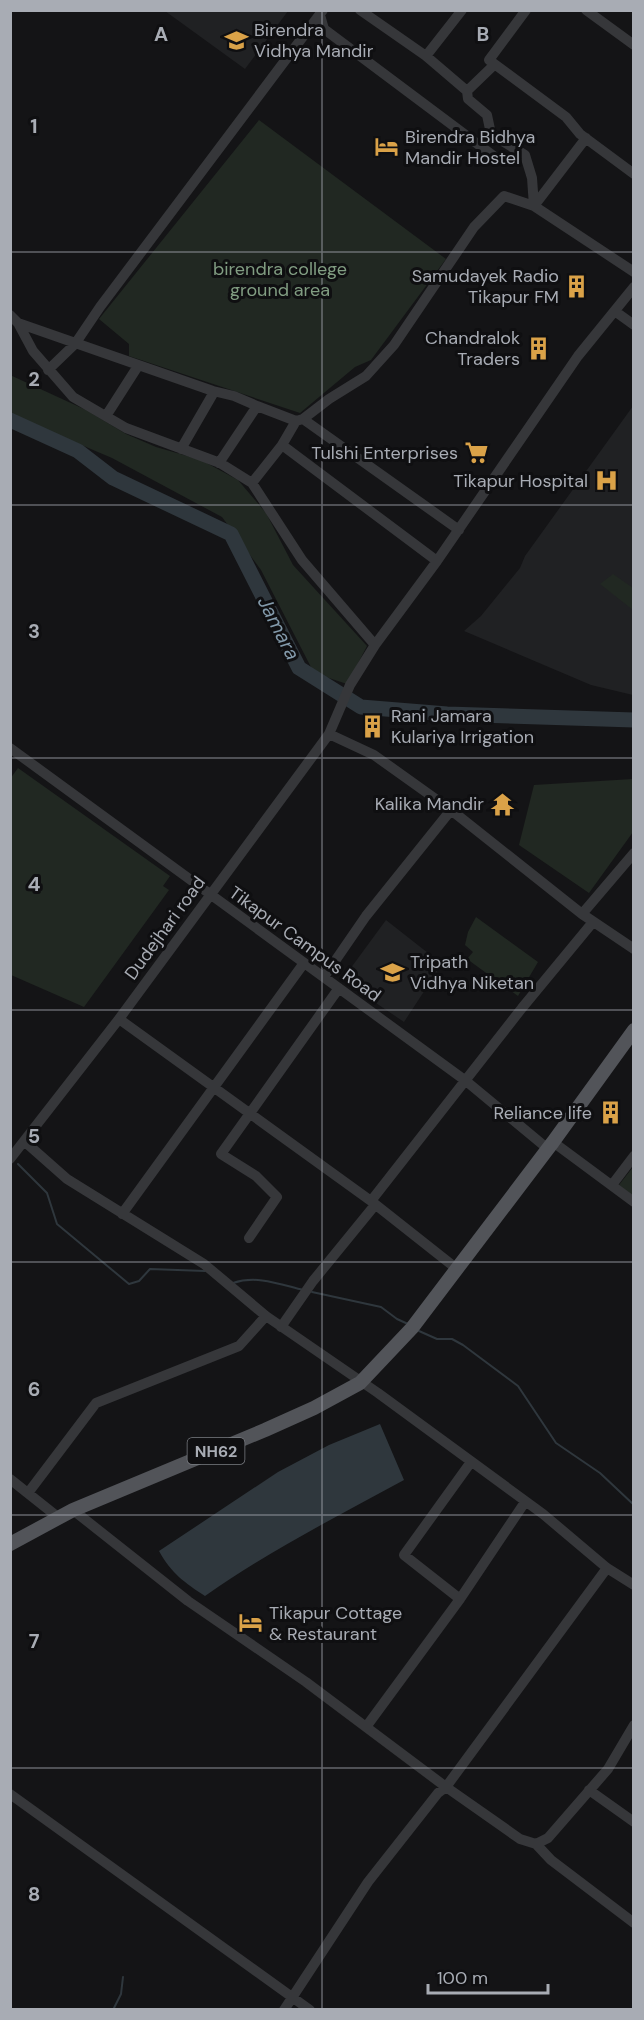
<svg xmlns="http://www.w3.org/2000/svg" width="644" height="2020" font-family="'DM Sans',sans-serif">
	<style>
		.built { fill: #202123 }
		.green { fill: #212822 }
		.water { fill: #2f373d }
		.lines { fill: none; stroke-linecap: round; stroke-linejoin: round }
		.stream { stroke: #2f373d; stroke-width: 2 }
		.river { stroke: #2f373d; stroke-width: 15 }
		.minor { stroke: #36373a; stroke-width: 10 }
		.major { stroke: #525459; stroke-width: 14 }
		.grid { fill: none; stroke: #a8acb4; stroke-width: 1.5; stroke-opacity: 0.55 }
		.labels { text-anchor: middle; stroke-width: 6; stroke-linejoin: round; paint-order: stroke }
		.shield { fill: #0f0f11; stroke: #7a7d83; stroke-width: 1.5 }
		.shield-label { font-size: 16px; font-weight: bold; fill: #a8acb4 }
		.poi-label { font-size: 18px; fill: #a8acb4; stroke: #0f0f11; text-anchor: end }
		.park-label { font-size: 18px; fill: #819d82; stroke: #0f0f11 }
		.street-label { font-size: 18px; fill: #a8acb4; stroke: #0f0f11 }
		.water-label { font-size: 20px; font-style: italic; fill: #839aab; stroke: #0f0f11 }
		.grid-label { font-size: 20px; text-anchor: middle; font-weight: bold; fill: #a8acb4; stroke: #0f0f11; stroke-width: 6; stroke-linejoin: round; paint-order: stroke }
	</style>
	<rect width="100%" height="100%" fill="#141416"/>
	<!-- built -->
	<path class="built" d="M165 11 288 10V11L245 69Z
		M633 406V695L591 685 464 631 481 616 520 568 525 556Z
		M386 920 442 964 404 1022 342 980Z"/>
	<!-- green -->
	<path class="green" d="M259 120 446 259 371 360 355 367 300 413 129 356V344L99 319Z
		M10 375 86 410 126 434 156 447 201 460 238 480 266 513 293 565 367 646 347 684 314 673 261 570 222 517 112 458 11 415Z
		M613 574 633 588V610L600 584Z
		M18 768 170 876 163 886 169 890 84 1007 11 975 10 779Z
		M633 779V832L589 893 519 845 534 785Z
		M476 917 538 962 518 996 467 959 473 952 465 945 468 932Z
		M633 1167V1196L619 1185Z"/>
	<!-- water -->
	<path class="water" d="M380 1424 404 1480C336 1517 269 1551 205 1596 185 1583 171 1573 159 1551L278 1472 329 1445Z"/>
	<g class="lines">
		<!-- stream -->
		<path class="stream" d="M18 1164 47 1193 57 1224 129 1284 139 1281 150 1269 205 1271
			M233 1283C257 1275 279 1284 303 1290
			M312 1292 381 1307 397 1319 408 1324
			M419 1331 437 1339H452L463 1345 518 1386 556 1443 600 1473 634 1505
			M113 2010 121 1994 123 1977"/>
		<!-- river -->
		<path class="river" d="M10 420 78 451 113 478 231 534 299 668 361 707 447 714 634 720"/>
		<!-- minor -->
		<path class="minor" d="M360 10 426 56 467 91
			M526 10 489 60 566 117 580 134 634 174
			M586 10 634 45
			M320 15 324 29 499 160
			M426 56 462 10
			M586 138 534 206 634 272
			M616 312 634 325
			M10 315 18 323 33 351 73 397 126 428 220 463 252 483 302 560 375 645
			M18 323 213 391 234 396 257 406
			M48 370 75 344 100 307 323 10
			M106 416 138 366
			M282 445 437 561
			M181 449 214 392
			M219 463 257 406 296 421
			M252 483 282 445 296 421 303 419
			M459 530 303 419 329 399 366 376 394 345 474 227 504 196 534 206 532 178 525 155 491 134 487 115 468 99 467 91 494 65
			M329 734 374 755 451 810 582 914
			M10 748 466 1081 548 1149
			M634 853 582 914 634 949
			M324 977 366 916 451 810
			M119 1019 371 1201 457 1269
			M24 1141 67 1179 204 1264 266 1316 378 1393 543 1514 607 1568 634 1585
			M553 1142 634 1202
			M10 1159 119 1019 329 734 350 685 375 645 437 561 578 356 634 287
			M615 1181 634 1156
			M371 1201 522 1008 593 922
			M122 1214 304 963
			M249 1238 277 1197 256 1176 221 1154 339 988
			M281 1327 313 1281 375 1205
			M10 1479 59 1518
			M28 1493 96 1403 239 1346 266 1316
			M73 1510 188 1601 306 1682 446 1787 607 1568
			M460 1599 525 1502
			M366 1727 460 1599 404 1555 471 1462
			M589 1790 634 1822
			M10 1794 310 2010
			M536 1844 551 1860 634 1923
			M284 2010 368 1882 438 1793 446 1787 520 1839 536 1844 548 1838 608 1769 634 1725"/>
		<!-- major -->
		<path class="major" d="M10 1544 73 1510 265 1430 314 1408 360 1383 412 1328 553 1142 634 1030"/>
	</g>
	<!-- grid -->
	<path class="grid" d="M322 10V2010M10 252H634M10 505H634M10 758H634M10 1010H634M10 1262H634M10 1515H634M10 1768H634"/>
	<!-- icons -->
	<defs>
		<symbol id="school-bare" viewBox="-9 -9 18 18"><path d="M0-5L7-2L0 1L-7-2ZM-4 1L0 2.5L4 1V4Q0 6-4 4Z" fill="#daa248" stroke="#0f0f11" stroke-width="2.5" paint-order="stroke"/></symbol>
		<symbol id="hotel-bare" viewBox="-9 -9 18 18"><path d="M-6-4.5h1.5V1H6V5H4.5V3h-9V5H-6ZM-4 0a1.8 1.8 0 1 1 3.6 0ZM.5 0V-2.5h3Q6-2.5 6 0Z" fill="#daa248" stroke="#0f0f11" stroke-width="2.5" paint-order="stroke"/></symbol>
		<symbol id="building-bare" viewBox="-9 -9 18 18"><path d="M-4-6H4V6H1V3H-1V6H-4ZM-2.5-4.3h1.7v1.8h-1.7ZM.8-4.3h1.7v1.8H.8ZM-2.5-1h1.7V.8h-1.7ZM.8-1h1.7V.8H.8Z" fill="#daa248" stroke="#0f0f11" stroke-width="2.5" paint-order="stroke"/></symbol>
		<symbol id="supermarket-bare" viewBox="-9 -9 18 18"><path d="M-6-5.5h2.5l.6 2H6L4.5 2H-2.5L-4.4-4H-6ZM-1.5 3.2a1.3 1.3 0 1 0 .1 0ZM3 3.2a1.3 1.3 0 1 0 .1 0Z" fill="#daa248" stroke="#0f0f11" stroke-width="2.5" paint-order="stroke"/></symbol>
		<symbol id="hospital-bare" viewBox="-9 -9 18 18"><path d="M-5-5h3v3.5h4V-5h3V5h-3V1.5h-4V5h-3Z" fill="#daa248" stroke="#0f0f11" stroke-width="2.5" paint-order="stroke"/></symbol>
		<symbol id="temple-bare" viewBox="-9 -9 18 18"><path d="M0-6L5-2H3V0L6.5 2.5H4V6H1.5V3h-3V6H-4V2.5H-6.5L-3 0V-2H-5Z" fill="#daa248" stroke="#0f0f11" stroke-width="2.5" paint-order="stroke"/></symbol>
	</defs>
	<g fill-rule="evenodd">
		<use href="#school-bare" x="220" y="24" width="33" height="33"/>
		<use href="#hotel-bare" x="370" y="130" width="33" height="33"/>
		<use href="#building-bare" x="560" y="270" width="33" height="33"/>
		<use href="#building-bare" x="522" y="332" width="33" height="33"/>
		<use href="#supermarket-bare" x="460" y="436" width="33" height="33"/>
		<use href="#hospital-bare" x="590" y="464" width="33" height="33"/>
		<use href="#building-bare" x="356" y="710" width="33" height="33"/>
		<use href="#temple-bare" x="486" y="788" width="33" height="33"/>
		<use href="#school-bare" x="376" y="956" width="33" height="33"/>
		<use href="#building-bare" x="594" y="1096" width="33" height="33"/>
		<use href="#hotel-bare" x="234" y="1606" width="33" height="33"/>
	</g>
	<g class="labels">
		<!-- shield labels -->
		<rect class="shield" x="187.5" y="1438" width="57" height="26" rx="4.5"/>
		<g class="shield-label">
			<text x="216" y="1457">NH62</text>
		</g>
		<!-- poi labels -->
		<g class="poi-label">
			<text x="254" y="36" text-anchor="start">Birendra<tspan x="254" dy="21">Vidhya Mandir</tspan></text>
			<text x="405" y="143" text-anchor="start">Birendra Bidhya<tspan x="405" dy="21">Mandir Hostel</tspan></text>
			<text x="559" y="282">Samudayek Radio<tspan x="559" dy="21">Tikapur FM</tspan></text>
			<text x="520" y="344">Chandralok<tspan x="520" dy="21">Traders</tspan></text>
			<text x="458" y="459">Tulshi Enterprises</text>
			<text x="588" y="487">Tikapur Hospital</text>
			<text x="391" y="722" text-anchor="start">Rani Jamara<tspan x="391" dy="21">Kulariya Irrigation</tspan></text>
			<text x="484" y="810">Kalika Mandir</text>
			<text x="410" y="968" text-anchor="start">Tripath<tspan x="410" dy="21">Vidhya Niketan</tspan></text>
			<text x="592" y="1119">Reliance life</text>
			<text x="269" y="1619" text-anchor="start">Tikapur Cottage<tspan x="269" dy="21">&amp; Restaurant</tspan></text>
		</g>
		<!-- park labels -->
		<g class="park-label">
			<text x="280" y="275">birendra college<tspan x="280" dy="21">ground area</tspan></text>
		</g>
		<!-- street labels -->
		<g class="street-label">
			<text transform="translate(165 928) rotate(-54)" y="6">Dudejhari road</text>
			<text transform="translate(305 944) rotate(36)" y="6">Tikapur Campus Road</text>
		</g>
		<!-- water labels -->
		<g class="water-label">
			<text transform="translate(279 628) rotate(63)" y="7">Jamara</text>
		</g>
	</g>
	<g class="grid-label">
		<text x="161" y="41">A</text>
		<text x="483" y="41">B</text>
		<text x="34" y="133">1</text>
		<text x="34" y="386">2</text>
		<text x="34" y="638">3</text>
		<text x="34" y="891">4</text>
		<text x="34" y="1143">5</text>
		<text x="34" y="1396">6</text>
		<text x="34" y="1648">7</text>
		<text x="34" y="1901">8</text>
	</g>
	<!-- border -->
	<rect width="644" height="2020" fill="none" stroke="#a8acb4" stroke-width="24"/>
	<!-- scale -->
	<path d="M428 1984v9h120v-9" fill="none" stroke="#a8acb4" stroke-width="3"/>
	<text x="437" y="1984" font-size="18" fill="#a8acb4" stroke="#0f0f11" stroke-width="4.5" paint-order="stroke">100 m</text>
</svg>
